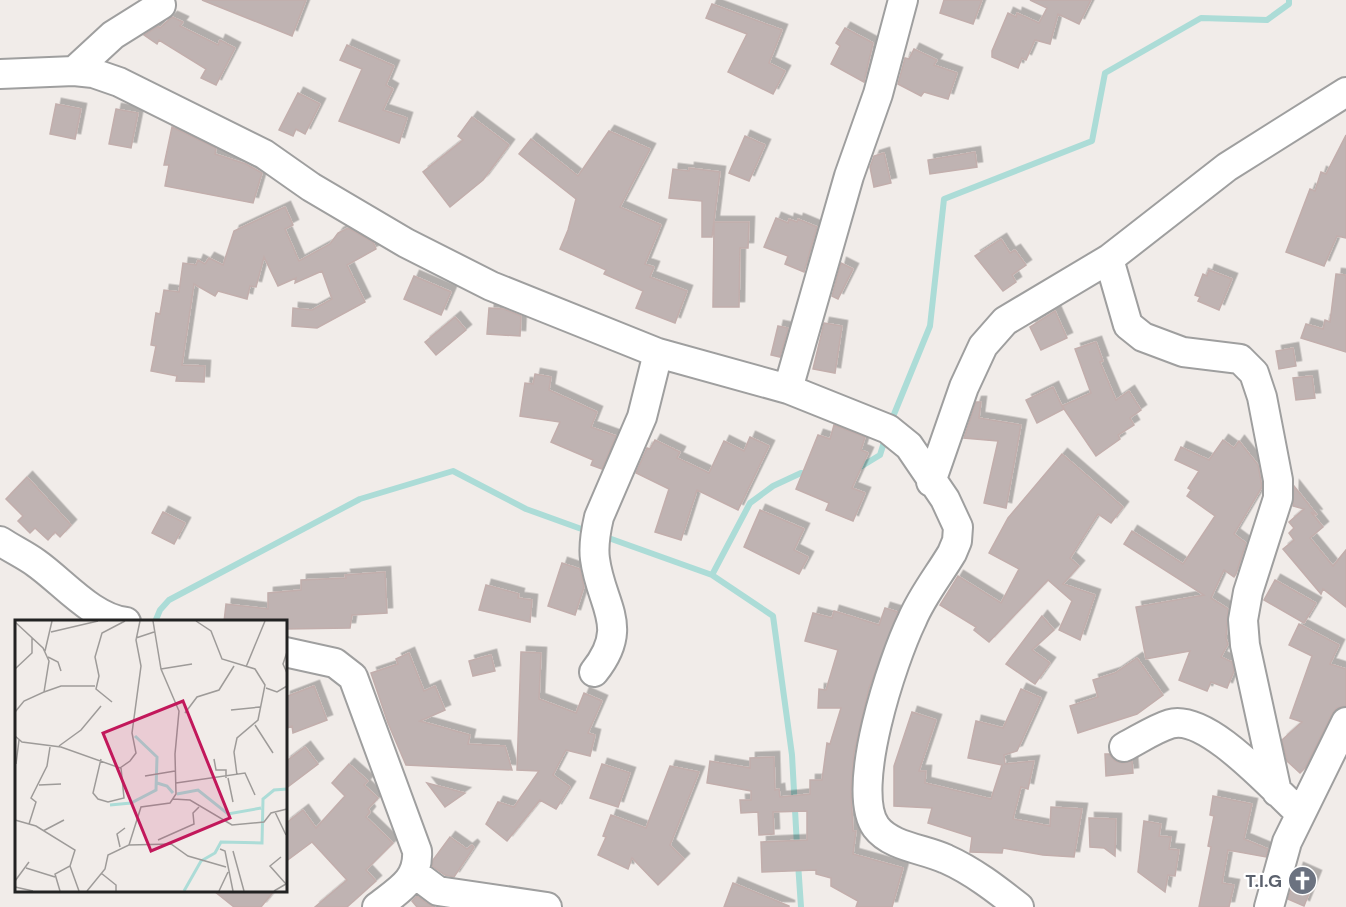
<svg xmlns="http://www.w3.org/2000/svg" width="1346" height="907" font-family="'DM Sans',sans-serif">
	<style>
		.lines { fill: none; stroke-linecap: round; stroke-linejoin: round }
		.stream { stroke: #acdcd7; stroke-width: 6 }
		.building { fill: #bfb3b2; stroke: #c2aeac; stroke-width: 1.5; filter: url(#shadow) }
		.minor-casing { stroke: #9f9f9f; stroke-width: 32 }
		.minor { stroke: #fff; stroke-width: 28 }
		.labels { text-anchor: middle; stroke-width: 4.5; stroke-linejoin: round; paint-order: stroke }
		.worship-label { font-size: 18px; font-weight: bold; fill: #5b616d; stroke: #fff; text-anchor: end }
		.inset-river { fill: none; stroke: #acdcd7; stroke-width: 3 }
		.inset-road { fill: none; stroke: #9e9b99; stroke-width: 1.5 }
		.view { fill: #c2185b; fill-opacity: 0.15; stroke: #c2185b; stroke-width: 3 }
		.inset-edge { fill: none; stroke: #222; stroke-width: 3 }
	</style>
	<defs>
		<filter id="shadow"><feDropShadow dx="5.5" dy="-5.5" stdDeviation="0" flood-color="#0004"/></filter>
	</defs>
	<rect width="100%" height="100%" fill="#f1ece9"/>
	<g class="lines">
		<!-- stream -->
		<path class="stream" d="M890 424 930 326 944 199 1092 141 1105 73 1201 18 1267 20 1289 4V0
			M857 469 880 455 886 436
			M603 536 712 575 773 616 792 755 797 846
			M712 575 750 503 773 486 801 473 808 474
			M155 622 160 610 169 600 360 499 453 471 526 509 587 531
			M798 863 801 907"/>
	</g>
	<!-- building -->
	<path class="building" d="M202 0H306L292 36Z
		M944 0H982L973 24 940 13Z
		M1030 0H1091L1079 24 1058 14 1050 44 1035 40 1026 60 1022 58 1018 68 992 57V51L1008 13 1016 17 1017 13 1039 23 1047 8Z
		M712 4 782 30 769 63 785 71 773 94 728 72 747 34 706 18Z
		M172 17 183 22 180 26 218 45 220 40 235 48 216 85 201 78 206 69 159 40 157 44 144 35 158 26 160 28Z
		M845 28 873 43 864 82 831 64 840 46 836 43Z
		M347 45 394 66 386 85 393 89 383 110 407 118 399 143 339 121 362 69 340 60Z
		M914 49 937 60 934 65 957 73 948 99 924 92 921 96 898 84 905 58 909 59Z
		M298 93 320 104 305 134 296 129 293 136 279 130Z
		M56 104 81 109 75 139 50 134Z
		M116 109 138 113 131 148 109 144Z
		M472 117 509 145 483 180 450 207 423 172 463 140 458 136Z
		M172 127 216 148 215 154 246 164 262 173 253 203 165 186 169 165H164Z
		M609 131 650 149 620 207 661 225 645 264 654 267 650 277 687 291 675 323 636 308 643 291 604 274 606 270 560 249 568 230 576 199 519 154 531 139 578 176Z
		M1346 135V238L1337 236 1324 266 1286 252 1310 189 1315 191 1321 172 1326 174Z
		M745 136 765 145 749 181 729 173Z
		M975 152 977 167 930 174 928 160Z
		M884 153 891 183 874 187 870 167 874 156Z
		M689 168 720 172 712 237H702V201L669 198 673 169 689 171Z
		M285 207 293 225 285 229 299 261 330 244 338 233 348 228 373 242 376 249 347 265 365 302 317 328 292 326 293 308 312 310 332 299 322 271 295 283 296 278 278 286 264 257 256 287 250 286 247 299 218 291 215 296 194 284 182 365 205 366 204 382 176 381 177 376 151 371 156 346 151 345 156 313 160 314 164 290 179 292 183 263 196 265 198 260 205 264 209 258 223 265 234 231Z
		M776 218 788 223 789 219 797 222 798 219 817 227 804 272 785 264 788 256 764 247Z
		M714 222H749L748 248H740L739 307H713Z
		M1001 239 1010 253 1015 250 1026 265 1012 275 1016 282 1003 291 975 256Z
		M841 263 853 269 838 299 832 296Z
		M1209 270 1232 279 1219 310 1198 301 1200 297 1195 295 1203 274 1207 276Z
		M1336 274 1346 275V352L1301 338 1306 324 1323 329 1325 320 1330 322Z
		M414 276 451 292 441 315 404 299Z
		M489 308 504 309 521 316 520 336 487 334Z
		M1055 311 1067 338 1041 350 1030 327Z
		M455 317 466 330 436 355 425 342Z
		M824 323 842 326 835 373 813 369Z
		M778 326 788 328 780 357 771 355Z
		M1096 342 1103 361 1100 362 1116 400 1129 391 1141 410 1130 418 1134 425 1118 435 1120 439 1096 456 1062 406 1064 409 1037 423 1026 400 1053 387 1062 406 1091 393 1075 349Z
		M1293 348 1296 366 1279 369 1276 351Z
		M535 374 551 377 549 390 597 412 591 427 616 436 602 469 591 465 593 460 551 442 560 422 520 416 525 383 533 384Z
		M1312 376 1315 398 1296 400 1293 378Z
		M976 402H981L979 418 1021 425 1006 508 984 503 998 441 964 438Z
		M834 425 865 437 861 450 868 453 852 488 865 493 853 521 826 510 829 503 796 489 818 435 830 439Z
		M750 437 769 446 738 510 697 490 681 540 655 532 669 489 636 473 647 448 650 449 655 440 680 452 677 458 709 473 724 441 744 451Z
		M1223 440 1234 448 1239 441 1258 465 1262 487 1234 534 1246 543 1236 574 1234 577 1224 570 1211 598 1228 609 1226 639 1228 644 1221 657 1232 662 1234 671 1227 688 1211 682 1207 691 1179 680 1190 651 1146 659 1136 607 1204 595 1124 544 1132 531 1183 564 1215 516 1187 496 1191 490 1188 488 1199 471 1175 460 1181 447 1209 460Z
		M1062 454 1123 507 1111 523 1098 514 1070 558 1079 566 1063 584 1095 595 1080 640 1059 630 1072 601 1048 580 989 642 974 630 976 627 940 605 958 576 1001 603 1019 569 989 553 1008 518Z
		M27 477 71 525 60 537 55 532 48 540 35 528 30 533 18 521 23 516 6 499Z
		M1294 486 1317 515 1311 512 1323 527 1310 538 1333 566 1346 550V607L1323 589 1321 594 1283 549 1294 540 1289 533 1294 528 1289 522 1304 509 1293 506Z
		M760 510 804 529 794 550 808 557 799 574 744 547Z
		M163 512 185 523 174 544 152 533Z
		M562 563 580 569 584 587 575 615 548 606Z
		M385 572 387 613 352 615 350 628 285 629V622H224L226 604 268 609V593L301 590V580L346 578 345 575Z
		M1275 580 1316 603 1304 623 1264 600Z
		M486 585 519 594 518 598 532 600 530 622 479 610Z
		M885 608 898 612 869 688 854 752 851 791 853 831H856L853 854 903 868 892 907H856L858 901 831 886V878L816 874V870L762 872 761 842 807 840V811L773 812 774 834 759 835 758 812 741 813 740 800H751V791L707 783 710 761 750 768V758L774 757 775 790 779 789 780 797 810 794V780H822L827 743 830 744 841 708H818L819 689 826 690 838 650 805 641 813 613 832 618 834 611 879 625Z
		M1042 616 1054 630 1032 650 1050 663 1035 684 1006 664Z
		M1299 624 1339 645 1330 664 1346 669V706L1337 708 1332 714 1305 768 1300 773 1287 761 1282 740 1302 722 1290 718 1312 656 1289 645Z
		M521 652 541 653 539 699 576 713 584 693 602 701 588 733 595 735 590 756 566 750 553 775 570 787 556 809 540 800 507 841 486 824 498 802 514 807 539 771 517 770Z
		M409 653 424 691 435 686 445 710 420 721 470 735 468 744 505 746 512 770 406 765 388 723 371 673 398 664 396 659Z
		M491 655 495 671 473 676 469 661Z
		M1137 658 1163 695 1137 714 1078 733 1070 706 1098 697 1093 680 1115 673Z
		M314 686 327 720 293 733 292 726 285 729V697Z
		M1021 689 1041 698 1017 751 1004 755 1005 764 1034 761 1028 789 1021 787 1013 819 1050 826 1051 807 1082 809 1074 857 1043 855 1003 848 1002 853 970 852 972 837 928 823 932 808 894 806V766L912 712 936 720 919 771H926L925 783 991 799 1002 765 968 758 976 721 1003 728Z
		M305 747 318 764 285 789V762Z
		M1105 754H1109L1115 761 1123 763 1132 761 1133 773 1106 776Z
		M349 764 368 781 364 785 378 798 368 809 370 812 366 817 393 843 366 870 376 881 347 907H315L347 880 312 842 285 862V824L303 810 316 828 345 796 332 783Z
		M602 764 630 773 618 807 590 798Z
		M670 766 699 772 670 845 684 859 658 885 632 858 628 869 598 855 606 837 603 836 611 815 646 828Z
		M427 783 465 793 445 807Z
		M1213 796 1252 804 1244 839 1268 849 1266 857 1228 850 1222 883 1234 885 1229 907H1199L1211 847 1208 846 1214 816 1210 815Z
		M1089 818 1116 819 1115 856 1104 848 1090 847Z
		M1144 821 1161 824 1159 836 1171 837 1169 849 1179 850 1175 876 1168 875 1165 892 1138 872Z
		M450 837 467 849 472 845 474 847 454 877 445 875 432 866 433 860Z
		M1298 868 1316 876 1304 906 1288 899Z
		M733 883 789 906V907H724Z
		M214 891H274L261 907H234Z
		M417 896 428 904 435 907H417L412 901Z"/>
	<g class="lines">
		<defs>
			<path id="minor" d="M74 71 113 35 161 5
				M0 74 74 71 93 73 119 82 264 154 311 187 406 243 491 286 658 353 788 389 888 429 909 446 945 499 958 527 957 541 952 553C939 575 922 596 912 620 893 659 849 790 876 827 891 847 925 849 946 859 973 871 996 889 1019 907
				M1109 259 1128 325 1143 337 1183 352 1240 359 1254 373 1262 397 1278 480V498L1248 592 1243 620 1245 645 1277 792
				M788 389 849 176 878 94 903 0
				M931 482 964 387 983 346 1005 321 1109 259 1227 167 1346 92
				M0 541C12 549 25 555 36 563 63 582 92 618 126 622
				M285 652 335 663 353 677 417 851C419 880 399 890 377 907
				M594 672C631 626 601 606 595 559 593 545 596 530 599 517L642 417 658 353
				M1124 747C1138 740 1154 729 1170 724 1207 713 1273 789 1300 813
				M414 873 438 891 547 907
				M1269 907 1287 842 1346 722"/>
		</defs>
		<!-- minor casing -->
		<use href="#minor" class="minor-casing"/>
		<!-- minor -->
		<use href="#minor" class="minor"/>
	</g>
	<!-- icons -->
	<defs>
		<symbol id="church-disc" viewBox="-11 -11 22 22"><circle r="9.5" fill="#6b7280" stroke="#fff"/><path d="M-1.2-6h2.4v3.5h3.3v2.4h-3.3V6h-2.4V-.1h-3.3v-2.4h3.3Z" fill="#fff"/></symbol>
	</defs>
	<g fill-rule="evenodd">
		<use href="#church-disc" x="1286" y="864" width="33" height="33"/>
	</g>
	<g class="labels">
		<!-- worship labels -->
		<g class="worship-label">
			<text x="1282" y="887">T.I.G</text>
		</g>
	</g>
	<!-- overview -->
	<g transform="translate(15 620)">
		<rect width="272" height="272" fill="#f1ece9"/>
		<path class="inset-river" d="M142 163 152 166 158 173M162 174 183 170 213 194 246 188M95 185 116 183 141 170 142 137 120 116M169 271 186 241 200 233 206 222 247 223 248 179 259 170 272 169"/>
		<path class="inset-road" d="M181 1 196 11 207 39 240 49 250 65 243 100 222 118 219 132 222 155M0 2 28 28 34 41 29 72 9 81 0 92M36 12 83 1M121 18 139 12M30 31 37 1M272 32 268 44 272 53M33 37 43 42 46 51M231 47 250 1M0 49 17 33V18M146 49 177 44M251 68 262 72 272 66M29 72 46 66H80M97 82 81 69 84 56 80 37 87 13 110 1M216 90 245 87M170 93 182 77 204 70 219 46M240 105 258 133M0 116 7 122 46 127 105 148 115 141 121 133 117 113 126 46 121 20 125 1M44 126 66 110 86 86M86 139 78 173 83 179 93 182 109 178 106 148M199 139 201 150H211V158M1 144 4 120M130 156 160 151M213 158 218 182M161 163 230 153 240 175M24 165 46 164M158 179 175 180 217 205 249 202 256 193 272 189M260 192 271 215M0 200 21 206 60 230 55 246 40 254 45 271M14 204 21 182 16 178 32 146 35 127M28 211 49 200M143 220 179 204 178 193 184 187M114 225 156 224 173 236 211 247M105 227 102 214 110 208M205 229 210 231 218 271M218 231 229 271M55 246 64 271M11 248 40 257M86 253 101 265V271M0 261 14 242M0 267 18 271M72 271 90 249 93 235 114 225 126 187 155 183 161 174 160 134 164 91 146 49 138 1M204 271 213 252M259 271 271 264 255 246 266 237"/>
		<path class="view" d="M168 81 215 198 136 231 88 113Z"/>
		<rect width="272" height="272" class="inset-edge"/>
	</g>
</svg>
